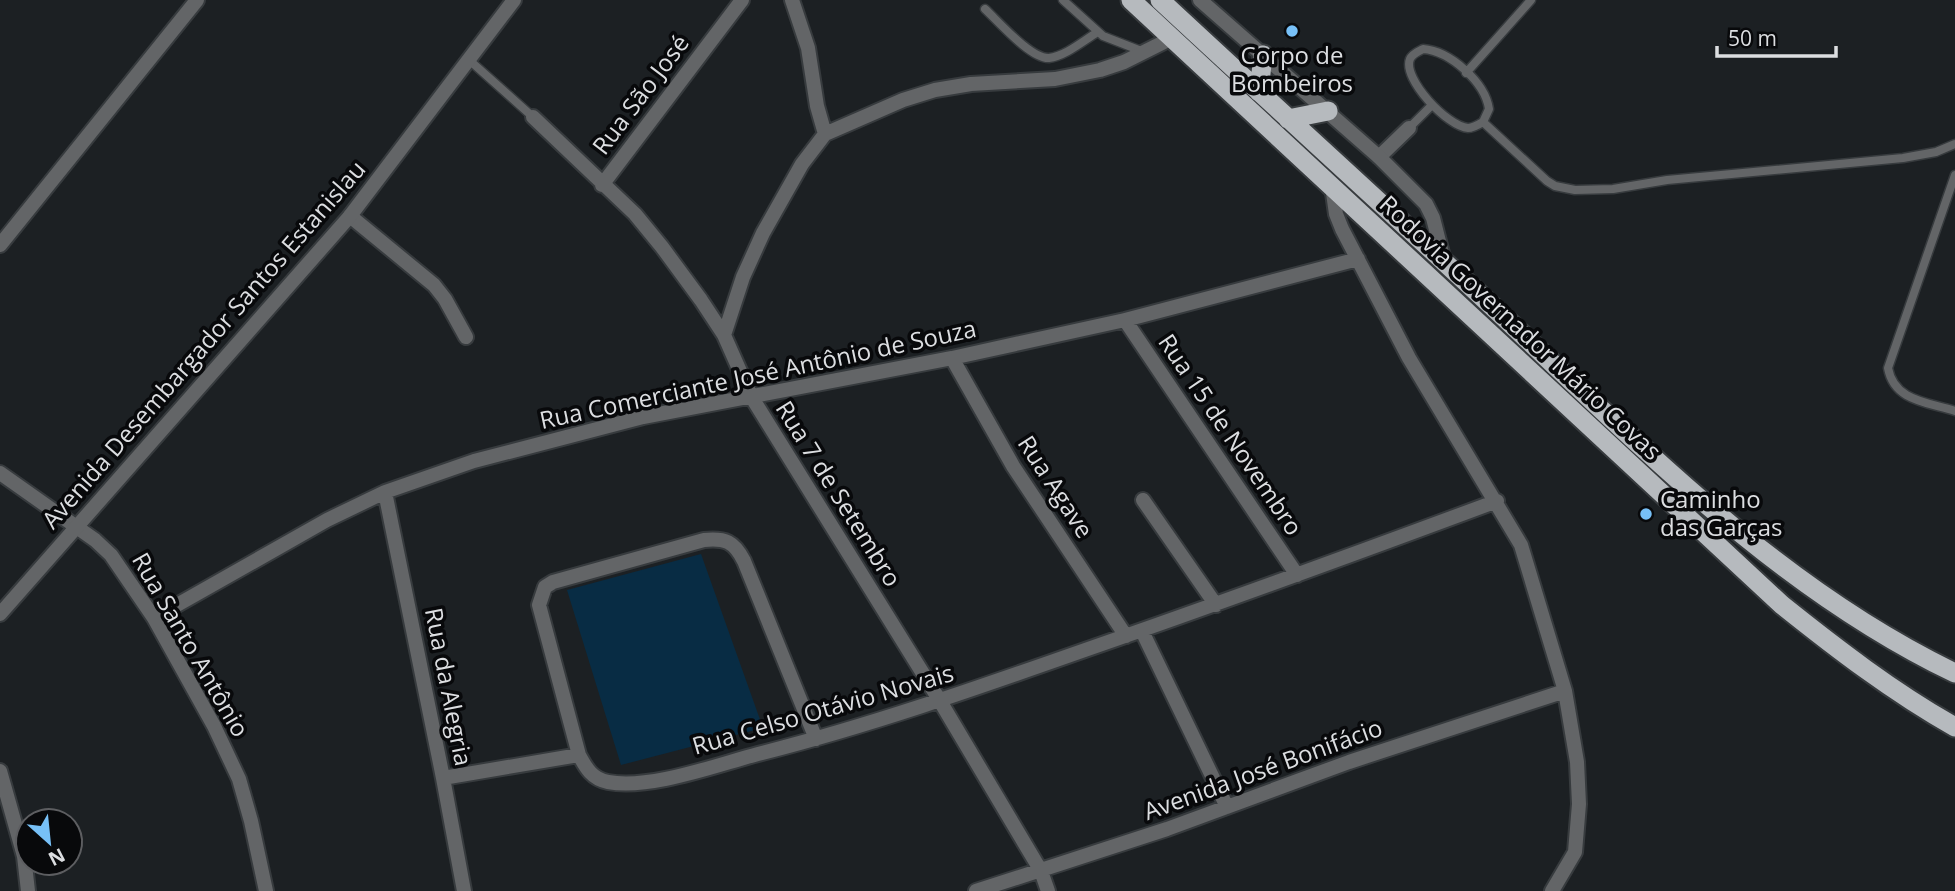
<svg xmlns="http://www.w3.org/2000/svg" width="1955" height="891" font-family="'Open Sans',sans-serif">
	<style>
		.green { fill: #082c44 }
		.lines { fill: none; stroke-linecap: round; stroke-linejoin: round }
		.service-casing { stroke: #373b3e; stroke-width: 11 }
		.minor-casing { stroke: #373b3e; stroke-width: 18 }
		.tertiary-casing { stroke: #373b3e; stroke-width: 18 }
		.trunk-casing { stroke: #373b3e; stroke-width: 23 }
		.service { stroke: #636567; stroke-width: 8 }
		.minor { stroke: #636567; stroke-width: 14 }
		.tertiary { stroke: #636567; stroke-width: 14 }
		.trunk { stroke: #b6babe; stroke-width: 19 }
		.poi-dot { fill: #77c0f7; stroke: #08090b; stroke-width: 2.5 }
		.labels { text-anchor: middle; stroke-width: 7; stroke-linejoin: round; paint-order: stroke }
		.poi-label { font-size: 24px; fill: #dcdee1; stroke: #08090b }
		.street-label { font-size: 24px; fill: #dcdee1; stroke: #08090b }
	</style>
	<rect width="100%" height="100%" fill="#1c2023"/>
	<!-- green -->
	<path class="green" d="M701 554 763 728 621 765 567 590Z"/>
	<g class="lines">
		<defs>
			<path id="service" d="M1063 0 1103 36 1144 52
				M985 9C999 22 1031 59 1049 58 1066 56 1084 40 1098 32
				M1423 49C1450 51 1485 82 1489 109L1483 122C1478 125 1473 128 1468 128 1448 127 1402 79 1410 59 1412 54 1419 51 1423 49Z
				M468 59 533 117
				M1466 73 1531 0
				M1483 122 1547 181 1555 186 1575 190 1613 189 1667 180 1903 158 1936 152 1955 144
				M1409 128 1432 105
				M1955 175 1888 368C1894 401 1927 402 1955 411"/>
			<path id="minor" d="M792 0 808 48 817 106 825 134
				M533 117 635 214 662 247 701 300 724 335 751 396 940 701 1041 871 1048 891
				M1379 157 1409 128
				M602 185 742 0
				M1332 186 1336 214 1342 229 1409 358 1521 545 1565 691 1577 762 1579 804 1575 852 1552 891
				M350 216 434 285 445 299 466 337
				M0 245 197 0
				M1125 320 1297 575
				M724 335 743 277 763 233 802 164 825 134 903 100 935 90 971 84 1055 79 1100 70 1124 62 1172 38
				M952 358 1013 466 1126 636
				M0 473 95 540 111 555 154 618 214 726 239 779 251 821 266 891
				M385 492 443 778 464 891
				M1143 500 1216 605
				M154 618 327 520 385 492 474 461 643 417 952 358 1125 320 1358 259
				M1142 631 1227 807
				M579 755 539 605 545 587 553 582 704 540C725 538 734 541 744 561L816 739
				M0 771 24 856 28 891
				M443 778 579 755C586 768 592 779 608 782 650 790 716 765 758 754 869 726 977 688 1085 650 1223 602 1360 552 1497 501
				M976 891 1167 829 1349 762 1565 691"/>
			<path id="tertiary" d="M1200 0 1379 157 1426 204 1433 218 1444 261
				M0 614 350 216 514 0"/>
			<path id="trunk" d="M1131 0 1782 605C1837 649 1893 692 1955 727
				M1160 0C1277 109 1396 216 1513 326 1649 454 1784 591 1955 673
				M1259 92 1263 55
				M1288 119 1328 111"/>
		</defs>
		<!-- service casing -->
		<use href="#service" class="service-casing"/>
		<!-- minor casing -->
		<use href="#minor" class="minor-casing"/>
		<!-- tertiary casing -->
		<use href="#tertiary" class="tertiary-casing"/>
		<!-- trunk casing -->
		<use href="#trunk" class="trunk-casing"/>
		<!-- service -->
		<use href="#service" class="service"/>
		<!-- minor -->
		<use href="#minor" class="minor"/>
		<!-- tertiary -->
		<use href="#tertiary" class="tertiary"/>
		<!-- trunk -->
		<use href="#trunk" class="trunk"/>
	</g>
	<!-- markers -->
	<g class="poi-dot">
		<circle cx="1292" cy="31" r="7"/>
		<circle cx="1646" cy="514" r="7"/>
	</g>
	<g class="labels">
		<!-- poi labels -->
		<g class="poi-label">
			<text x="1292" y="64">Corpo de<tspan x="1292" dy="28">Bombeiros</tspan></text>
			<text x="1660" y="508" text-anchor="start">Caminho<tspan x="1660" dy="28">das Garças</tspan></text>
		</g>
		<!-- street labels -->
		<g class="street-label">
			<text transform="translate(641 95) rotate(-53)" y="8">Rua São José</text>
			<text transform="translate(1520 328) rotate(43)" y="8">Rodovia Governador Mário Covas</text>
			<text transform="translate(204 345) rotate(-49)" y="8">Avenida Desembargador Santos Estanislau</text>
			<text transform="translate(758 375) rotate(-12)" y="8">Rua Comerciante José Antônio de Souza</text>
			<text transform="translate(1230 435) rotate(56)" y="8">Rua 15 de Novembro</text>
			<text transform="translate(1055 487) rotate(57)" y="8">Rua Agave</text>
			<text transform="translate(838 494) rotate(58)" y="8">Rua 7 de Setembro</text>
			<text transform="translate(190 645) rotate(60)" y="8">Rua Santo Antônio</text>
			<text transform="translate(448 687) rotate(79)" y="8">Rua da Alegria</text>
			<text transform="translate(823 710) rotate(-16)" y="8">Rua Celso Otávio Novais</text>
			<text transform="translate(1263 770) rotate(-20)" y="8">Avenida José Bonifácio</text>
		</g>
	</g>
	<!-- north arrow -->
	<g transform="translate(49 842) rotate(153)"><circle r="33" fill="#08090b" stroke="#5d5e61" stroke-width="2"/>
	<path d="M0-5L12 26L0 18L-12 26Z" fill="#77c0f7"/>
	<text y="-10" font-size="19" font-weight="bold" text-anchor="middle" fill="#dcdee1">N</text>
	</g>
	<!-- scale -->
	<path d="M1717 46v10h119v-10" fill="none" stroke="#dcdee1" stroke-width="3.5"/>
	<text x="1728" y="46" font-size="21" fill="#dcdee1" stroke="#08090b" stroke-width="5" paint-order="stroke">50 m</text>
</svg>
